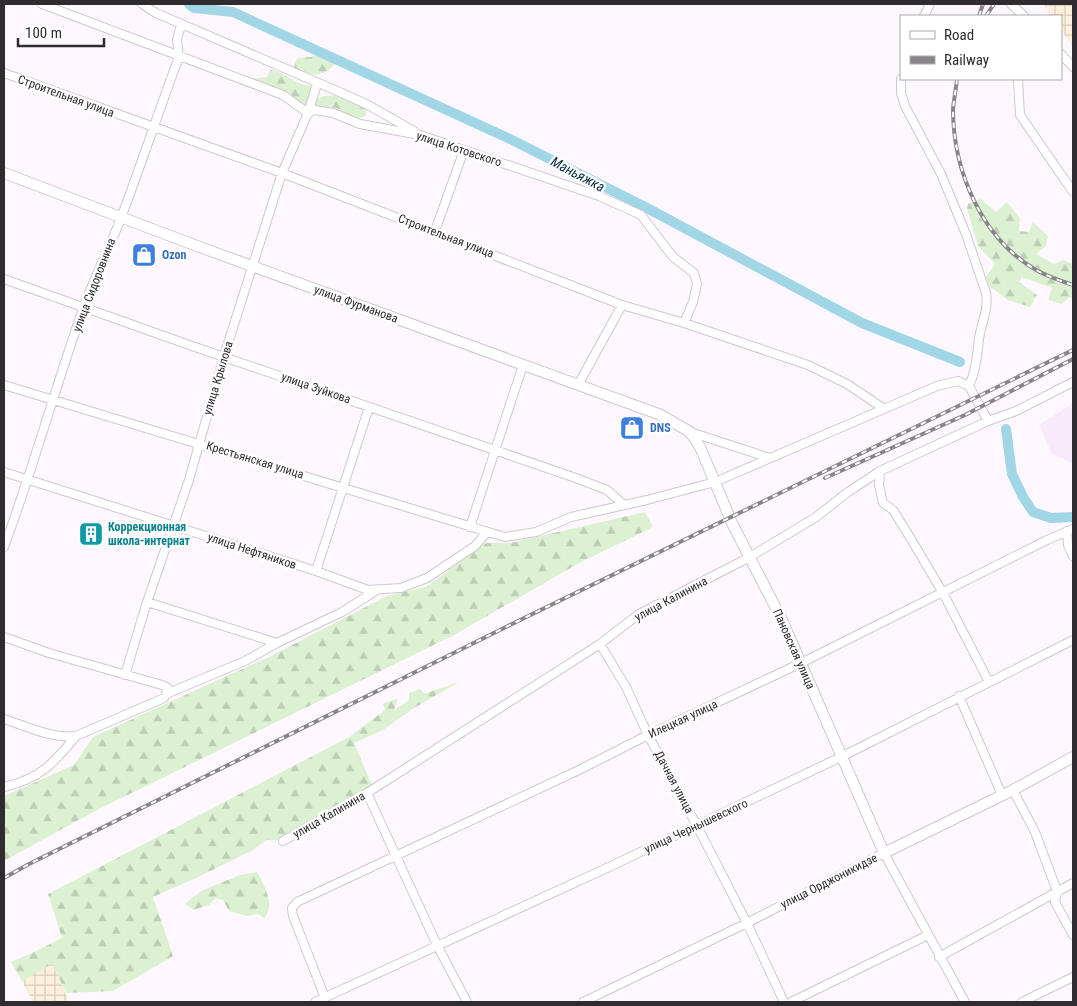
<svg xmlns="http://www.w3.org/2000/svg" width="1077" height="1006" font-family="'Roboto Condensed',sans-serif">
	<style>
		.built { fill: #f8eafa }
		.industrial { fill: url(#industrial-grid) }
		.forest { fill: url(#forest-firs) }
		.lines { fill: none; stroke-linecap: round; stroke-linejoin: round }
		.river { stroke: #a1d6e6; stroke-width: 10 }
		.minor-casing { stroke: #d0c7d1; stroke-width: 10 }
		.major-casing { stroke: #d0c7d1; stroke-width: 12 }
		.minor { stroke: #fff; stroke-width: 8 }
		.major { stroke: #fff; stroke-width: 10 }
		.rail-casing { stroke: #898489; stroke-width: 4 }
		.rail { stroke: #fff; stroke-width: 2; stroke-dasharray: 5.5; stroke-linecap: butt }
		.labels { text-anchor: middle; stroke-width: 5; stroke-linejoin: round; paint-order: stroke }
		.street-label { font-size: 12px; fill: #2f2b2f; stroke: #fff }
		.shop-label { font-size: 12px; font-weight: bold; fill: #366cbe; stroke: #fff; text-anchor: start }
		.culture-label { font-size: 12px; font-weight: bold; fill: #0d838f; stroke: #fff; text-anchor: start }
		.water-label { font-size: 14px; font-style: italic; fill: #00313c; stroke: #fff }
	</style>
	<defs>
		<pattern id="industrial-grid" width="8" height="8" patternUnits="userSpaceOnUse" patternTransform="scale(1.25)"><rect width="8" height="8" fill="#fcefdb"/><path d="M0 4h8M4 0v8" fill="none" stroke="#d8cdbc"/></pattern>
		<pattern id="forest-firs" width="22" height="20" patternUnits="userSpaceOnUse" patternTransform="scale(1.25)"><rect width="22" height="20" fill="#dcf0d2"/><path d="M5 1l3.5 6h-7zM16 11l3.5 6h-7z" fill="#bdceb5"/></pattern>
	</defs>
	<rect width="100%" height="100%" fill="#fef8fe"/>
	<!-- built -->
	<path class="built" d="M1073 403V463L1052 454 1039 425Z"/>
	<!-- industrial -->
	<path class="industrial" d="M1044 4H1073V47L1061 30V16H1050Z
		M52 963 69 1002H33L22 981Z"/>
	<!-- forest -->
	<path class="forest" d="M319 54 332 60 334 65C322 79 307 75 293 69L297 58 311 57Z
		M271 69 284 74 298 83 310 86 317 99C335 91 351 98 366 109V116L352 119 340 114 337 108 304 106 252 79 267 77Z
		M981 199 996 212 1007 202 1020 218 1019 231 1029 232 1033 222 1048 236 1046 246 1036 254 1054 264 1063 260 1073 264V299L1069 297 1062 304 1048 300 1052 288 1022 277 1019 282 1037 295 1030 307 1008 300 989 286 986 277 995 264 978 246 967 209 968 204Z
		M645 512 653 527 581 562 452 636 95 811 4 861V796L74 765 93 737 271 656 387 596 426 587 486 543H510Z
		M459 682 414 708 383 730 354 743 372 785 278 840H266L253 850 196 878 153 897 173 956 113 991 66 993 52 964 22 981 11 962 32 953 62 938 48 894 349 737 385 710 383 704 398 698 394 710 409 700V693L420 689 424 694Z
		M257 872C264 885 276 905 264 918L258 914 247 916 229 911 223 900 216 898 209 905 194 910 185 904 201 891 240 875Z"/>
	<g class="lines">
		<!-- river -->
		<path class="river" d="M189 4 194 8 233 12 510 139 647 208 862 323 960 362
			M1006 429 1012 474 1023 497 1033 512 1051 518 1073 517"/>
		<defs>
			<path id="minor" d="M42 4 283 95 308 113 315 110 333 113 360 124 420 135 599 196 641 215 673 257 694 273 697 284 693 302 684 323
				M142 4 156 13 342 93 368 105 414 131
				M1011 4 1024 16
				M924 16 930 4
				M1061 54 1073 67
				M4 73 282 173 622 305 684 323 808 365 847 384 883 408
				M901 79V93L905 106 941 174 966 234 986 293C989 310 981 323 979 339 977 355 976 371 969 386
				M1018 79 1020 115 1073 192
				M435 231 464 150
				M4 279 192 346 573 477 607 490 624 505
				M4 385 505 537 536 532 571 517 647 500 715 482 937 386 958 381 969 386 988 421
				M578 385 622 305
				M690 432 770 458
				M880 471 879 485 883 503 893 510 911 539 943 593 989 682
				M4 472 316 571 368 590 401 588 427 578 475 546 487 532
				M470 527 523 365
				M1067 531 1068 545 1073 556
				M4 547C33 469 55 388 83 309 94 278 109 249 121 218 141 165 159 110 179 57L177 40 181 24
				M316 571 369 407
				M147 602 277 643
				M4 637 49 653 162 685 168 688 166 694
				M600 644 626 687 648 735 697 826 747 923 784 1002
				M125 675 147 602 189 480 224 356 282 173 308 113 317 84
				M959 696 1002 795
				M4 719C26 726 52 739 76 736L164 698 166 694 245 661 277 643 342 612 377 590
				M4 787C40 779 54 763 76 736
				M1013 790 1035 832 1057 891 1055 902 1073 935
				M367 793 437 945 467 1002
				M283 841 367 793 600 644 639 614 750 557 816 517 848 492 880 471 988 421 1016 411 1073 382
				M939 957 1073 883
				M325 998 293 916 292 908 297 902 579 770 648 735 801 663 1047 540 1073 529
				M315 1002 609 867 841 757 1073 640
				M583 1002 747 923 884 853 965 1002
				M791 1002 928 935
				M1022 1002 1073 977"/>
			<path id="major" d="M4 173 197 246 661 415 690 432 700 447 732 523 782 620 884 853 1013 790 1073 757"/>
		</defs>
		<!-- minor casing -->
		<use href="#minor" class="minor-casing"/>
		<!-- major casing -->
		<use href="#major" class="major-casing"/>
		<!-- minor -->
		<use href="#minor" class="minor"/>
		<!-- major -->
		<use href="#major" class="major"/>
		<defs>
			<path id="rail" d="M979 16 983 4
				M986 16 994 4
				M957 79C956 89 954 99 953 109 953 171 982 240 1038 271 1049 277 1061 281 1073 285
				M825 478 965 415 1073 359
				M4 878 29 864 512 624 1073 350"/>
		</defs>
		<!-- rail casing -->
		<use href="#rail" class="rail-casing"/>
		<!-- rail -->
		<use href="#rail" class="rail"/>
	</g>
	<!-- icons -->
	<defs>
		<symbol id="shop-square" viewBox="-11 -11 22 22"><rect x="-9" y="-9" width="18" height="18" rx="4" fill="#3f7fe0" stroke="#fff"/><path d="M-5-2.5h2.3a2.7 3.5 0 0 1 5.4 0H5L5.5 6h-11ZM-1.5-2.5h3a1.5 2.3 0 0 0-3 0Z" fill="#fff"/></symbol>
		<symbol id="building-square" viewBox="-11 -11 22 22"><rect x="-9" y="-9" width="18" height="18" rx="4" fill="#0f9aa8" stroke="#fff"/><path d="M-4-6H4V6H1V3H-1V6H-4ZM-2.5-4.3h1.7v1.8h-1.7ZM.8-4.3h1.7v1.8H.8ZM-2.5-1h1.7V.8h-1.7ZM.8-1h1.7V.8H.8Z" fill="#fff"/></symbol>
	</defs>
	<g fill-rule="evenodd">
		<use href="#shop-square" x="130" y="241" width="28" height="28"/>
		<use href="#shop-square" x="618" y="414" width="28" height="28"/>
		<use href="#building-square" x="77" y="520" width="28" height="28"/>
	</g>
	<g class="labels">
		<!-- street labels -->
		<g class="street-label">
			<text transform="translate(66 96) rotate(20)" y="4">Строительная улица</text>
			<text transform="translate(459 149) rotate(18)" y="4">улица Котовского</text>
			<text transform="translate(446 236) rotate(21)" y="4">Строительная улица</text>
			<text transform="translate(94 285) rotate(-69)" y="4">улица Сидоровнина</text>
			<text transform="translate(356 304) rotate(20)" y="4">улица Фурманова</text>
			<text transform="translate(218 378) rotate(-73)" y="4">улица Крылова</text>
			<text transform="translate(316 388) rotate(19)" y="4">улица Зуйкова</text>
			<text transform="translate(255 460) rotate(17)" y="4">Крестьянская улица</text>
			<text transform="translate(252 551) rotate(18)" y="4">улица Нефтяников</text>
			<text transform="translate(671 599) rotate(-28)" y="4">улица Калинина</text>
			<text transform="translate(794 649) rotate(66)" y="4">Пановская улица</text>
			<text transform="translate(683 719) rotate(-25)" y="4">Илецкая улица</text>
			<text transform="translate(674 782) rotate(62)" y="4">Дачная улица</text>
			<text transform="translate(329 815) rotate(-30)" y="4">улица Калинина</text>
			<text transform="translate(696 826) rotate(-25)" y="4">улица Чернышевского</text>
			<text transform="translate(829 881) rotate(-27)" y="4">улица Орджоникидзе</text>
		</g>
		<!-- shop labels -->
		<g class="shop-label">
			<text x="162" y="259">Ozon</text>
			<text x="650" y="432">DNS</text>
		</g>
		<!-- culture labels -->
		<g class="culture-label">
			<text x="108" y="531">Коррекционная<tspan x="108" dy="14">школа-интернат</tspan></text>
		</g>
		<!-- water labels -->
		<g class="water-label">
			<text transform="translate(578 174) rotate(28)" y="5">Маньяжка</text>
		</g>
	</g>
	<!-- border -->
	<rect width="1077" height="1006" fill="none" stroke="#2f2b2f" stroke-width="10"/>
	<!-- legend -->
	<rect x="900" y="15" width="162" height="65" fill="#ffffff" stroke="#acaaac"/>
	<rect x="910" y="31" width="25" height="8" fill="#ffffff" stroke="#acaaac"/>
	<text x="944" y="40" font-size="15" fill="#2f2b2f">Road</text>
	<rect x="910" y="56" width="25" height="8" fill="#898489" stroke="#acaaac"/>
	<text x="944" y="65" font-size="15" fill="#2f2b2f">Railway</text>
	<!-- scale -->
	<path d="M18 38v8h86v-8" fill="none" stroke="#2f2b2f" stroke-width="2.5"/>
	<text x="25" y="38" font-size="15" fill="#2f2b2f" stroke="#ffffff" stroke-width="4" paint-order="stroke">100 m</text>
</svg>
